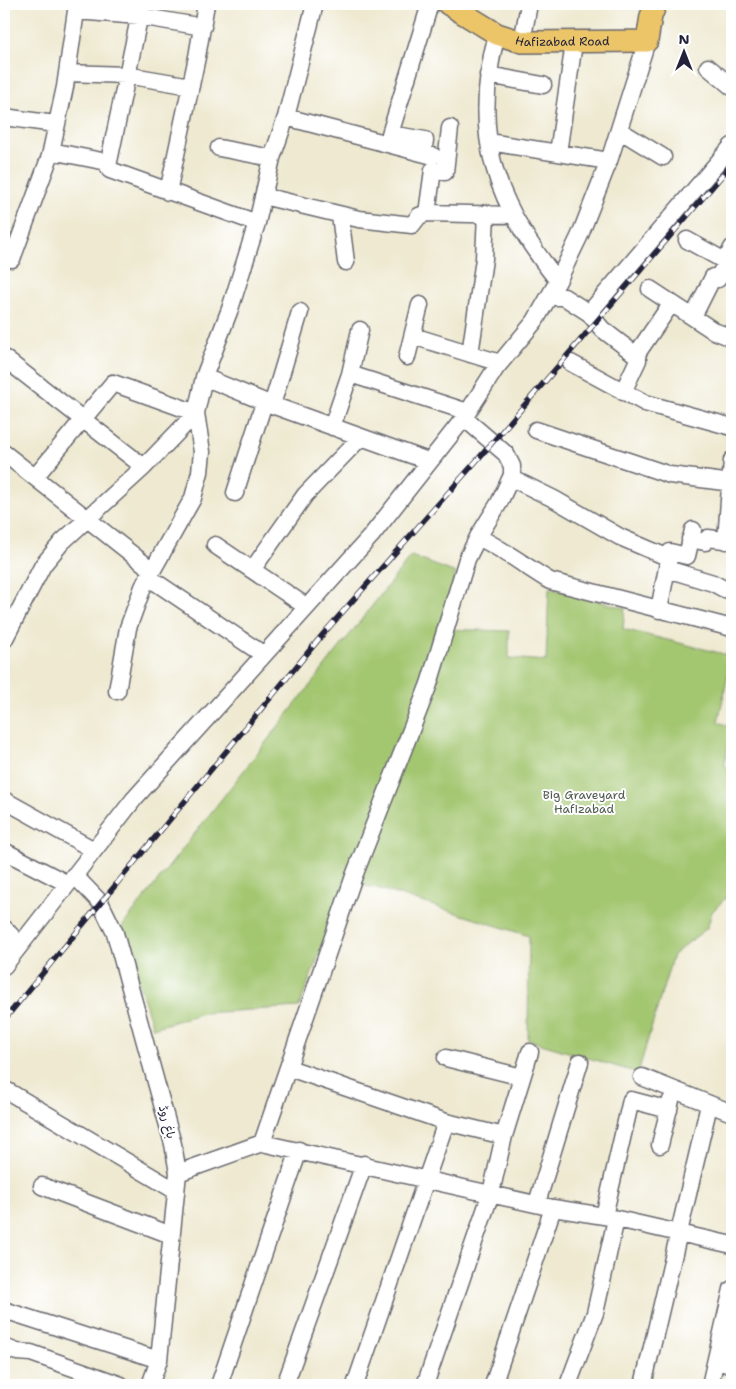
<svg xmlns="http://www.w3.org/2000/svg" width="736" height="1389" font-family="'Shantell Sans','Playpen Sans Arabic',sans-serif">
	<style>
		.green { fill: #a3c670; stroke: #627456 }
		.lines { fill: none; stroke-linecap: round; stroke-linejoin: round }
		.minor-casing { stroke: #69686f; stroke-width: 19 }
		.major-casing { stroke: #69686f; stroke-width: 24 }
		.minor { stroke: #fff; stroke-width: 16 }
		.major { stroke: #edc569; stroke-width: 21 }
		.rail-casing { stroke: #22223b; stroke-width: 5.5 }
		.rail { stroke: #fff; stroke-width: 4; stroke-dasharray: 11; stroke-linecap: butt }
		.labels { text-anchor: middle; stroke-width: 4; stroke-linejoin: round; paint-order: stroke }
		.street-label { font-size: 12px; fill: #22223b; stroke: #fff }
		.park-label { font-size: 12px; fill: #4f5b4e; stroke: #fff }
	</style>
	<rect width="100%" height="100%" fill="#fff"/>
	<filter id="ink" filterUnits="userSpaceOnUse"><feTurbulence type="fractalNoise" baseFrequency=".02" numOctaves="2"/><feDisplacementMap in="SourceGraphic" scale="10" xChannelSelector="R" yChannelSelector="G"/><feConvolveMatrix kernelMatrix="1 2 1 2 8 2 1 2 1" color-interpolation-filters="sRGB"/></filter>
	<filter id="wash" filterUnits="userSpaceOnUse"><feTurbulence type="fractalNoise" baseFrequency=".0096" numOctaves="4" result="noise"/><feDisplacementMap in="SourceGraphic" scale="20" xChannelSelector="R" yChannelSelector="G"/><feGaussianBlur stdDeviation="1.12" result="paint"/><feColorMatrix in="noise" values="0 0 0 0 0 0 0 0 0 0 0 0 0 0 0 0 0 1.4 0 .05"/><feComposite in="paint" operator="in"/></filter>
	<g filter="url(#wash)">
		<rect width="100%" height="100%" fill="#eee9d0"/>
		<!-- green -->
		<path class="green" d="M411 556 456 573 439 629 509 631V658L546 661 549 588 625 608 623 629 732 656 718 722 732 727 724 765 732 769V891L712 912 707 928 673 955 638 1073 528 1040 529 936 377 888 347 882 299 1007 203 1013 153 1028 121 928Z"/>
	</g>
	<g filter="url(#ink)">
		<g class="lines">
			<defs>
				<path id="minor" d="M76 11 139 16 203 27
					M497 34C470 134 495 203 558 281
					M522 42 529 4
					M708 67 732 87
					M67 73 126 75 191 86
					M488 75 543 85
					M4 117 55 124
					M286 117 433 156
					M619 130 663 157
					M489 142 609 161
					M219 148 272 158
					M51 151 107 162 110 170 257 223
					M423 153 425 140 390 134 430 4
					M558 153 574 43
					M108 166 142 4
					M168 192 197 57 206 4
					M263 196 359 219 412 225 419 216 427 213 433 170 445 172 450 128
					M427 213 512 215
					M340 215 346 262
					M687 240 732 265
					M4 257 12 259 50 156 65 87 77 4
					M650 289 714 331 732 338
					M549 297H564L589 313 602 329 636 355
					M589 313 732 146
					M693 317 713 277 718 279 732 248
					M413 336 500 363
					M470 354 484 259 486 213
					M407 357 420 305
					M4 358 144 467
					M571 363 645 403 732 427
					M350 374 468 412
					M204 377 272 405 428 461
					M623 392 638 360 636 355 671 304
					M272 405 300 312
					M332 427 350 374 360 330
					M536 430 670 475 732 483
					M4 453 152 570
					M35 477 113 383 196 413
					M511 478 554 499 620 537 669 558
					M235 493 264 403
					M478 537C503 549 525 566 550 581L732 628
					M690 539 705 542 708 538 732 541
					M726 541 732 460
					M215 545 307 607
					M667 569 713 583 724 589 732 590
					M252 570 305 495 361 437
					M148 577 264 655
					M659 610 670 552 687 556 693 530
					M4 640 43 565 62 542 144 467 196 413
					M117 691 128 628 143 587 193 498 200 472 202 452 196 413 204 377 230 309 257 223 272 158 286 117 315 4
					M4 800 94 850
					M4 851 68 884
					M74 875 100 902 115 933 173 1144 178 1173 159 1360 150 1385
					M4 928 20 945
					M4 966 134 799 371 536 464 418 496 368 535 321 558 281 580 235 609 161 647 41
					M446 1058 522 1077
					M289 1068 446 1122 504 1136
					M642 1077 732 1113
					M4 1089 176 1191
					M262 1143 354 876 429 684 467 559 478 537 499 503 512 475V466L506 454 464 418
					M660 1145 671 1100
					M178 1173 262 1143 553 1208 604 1216 732 1245
					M42 1186 171 1235
					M537 1203 580 1062
					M604 1216 631 1100 669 1110
					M4 1310 159 1360
					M4 1347 17 1352 31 1353 121 1385
					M716 1360 732 1366
					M219 1385 299 1150
					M285 1385 364 1164
					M355 1385 446 1122
					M425 1385 491 1193 504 1136 530 1052
					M493 1385 553 1208
					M568 1385 595 1313 616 1219
					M643 1385 709 1105
					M710 1385 732 1289"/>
				<g id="major">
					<path id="s1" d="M448 4 497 34 522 42 647 41 651 16 656 4"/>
				</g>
			</defs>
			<!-- minor casing -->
			<use href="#minor" class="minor-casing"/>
			<!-- major casing -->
			<use href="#major" class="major-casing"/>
			<!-- minor -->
			<use href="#minor" class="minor"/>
			<!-- major -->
			<use href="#major" class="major"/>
			<defs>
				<path id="rail" d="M4 1020 324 633 479 458 732 164"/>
			</defs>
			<!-- rail casing -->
			<use href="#rail" class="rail-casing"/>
			<!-- rail -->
			<use href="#rail" class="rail"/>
		</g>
	</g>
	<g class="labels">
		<!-- street labels -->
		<g class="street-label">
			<text dy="4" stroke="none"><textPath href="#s1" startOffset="124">Hafizabad Road</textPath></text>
			<text transform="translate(167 1122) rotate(75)" y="4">باغ روڈ</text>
		</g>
		<!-- park labels -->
		<g class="park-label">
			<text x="584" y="799">Big Graveyard<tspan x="584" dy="14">Hafizabad</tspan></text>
		</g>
	</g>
	<!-- margin -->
	<rect width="736" height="1389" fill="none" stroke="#fff" stroke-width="20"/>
	<!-- north arrow -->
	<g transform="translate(684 52)" stroke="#ffffff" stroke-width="4" paint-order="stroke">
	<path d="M0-4L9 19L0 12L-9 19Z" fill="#22223b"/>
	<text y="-8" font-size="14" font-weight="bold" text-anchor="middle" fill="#22223b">N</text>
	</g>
</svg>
